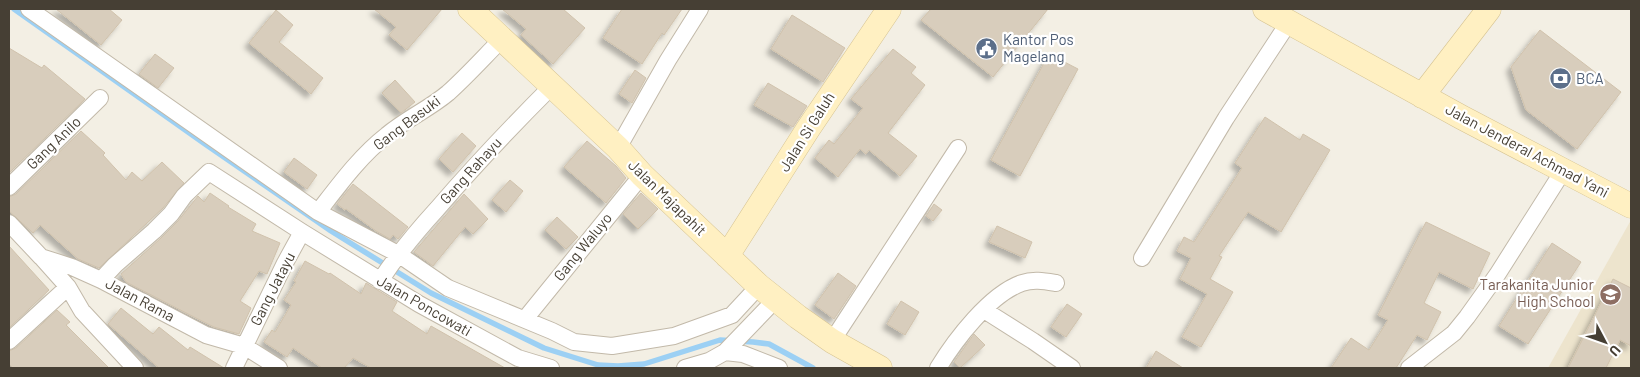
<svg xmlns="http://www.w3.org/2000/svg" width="1640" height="377" font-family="Barlow,sans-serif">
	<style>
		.education { fill: #ede4cd }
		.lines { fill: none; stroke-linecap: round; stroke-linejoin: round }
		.stream { stroke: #9cd0f4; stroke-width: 5.5 }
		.building { fill: #d8cdbc; stroke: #d0c2ac; filter: url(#shadow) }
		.street-casing { stroke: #c2b9a9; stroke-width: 18 }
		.secondary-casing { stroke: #d6c391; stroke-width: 25 }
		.street { stroke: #fff; stroke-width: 16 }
		.secondary { stroke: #fff0c2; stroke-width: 24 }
		.labels { text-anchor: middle; stroke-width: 4.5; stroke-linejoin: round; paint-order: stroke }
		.service-label { font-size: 15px; fill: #4e5e75; stroke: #fff; text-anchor: start }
		.street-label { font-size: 15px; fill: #463f34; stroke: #fff }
		.education-label { font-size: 15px; fill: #785e54; stroke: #fff; text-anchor: end }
	</style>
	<defs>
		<filter id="shadow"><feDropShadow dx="-4.5" dy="4.5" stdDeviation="2.5" flood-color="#0004"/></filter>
	</defs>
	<rect width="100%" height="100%" fill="#f3efe4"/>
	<!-- education -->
	<path class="education" d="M1631 220V368H1548Z"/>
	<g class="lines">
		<!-- stream -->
		<path class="stream" d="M14 9 205 144 331 231 431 293 544 348 598 365 618 366 644 364 720 340 753 342 769 344 813 368"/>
	</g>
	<!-- building -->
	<path class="building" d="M56 9H109L122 20 101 45Z
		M374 9H442L407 50 389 35 396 27Z
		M502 9H563L585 28 553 64 521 35 526 29Z
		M622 9H682L664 35 662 33 642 64 603 38Z
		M931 9H1048L993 77 921 20Z
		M276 10 293 25 279 42 323 78 311 94 249 43Z
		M792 15 845 48 823 82 771 49Z
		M1540 30 1621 92 1577 149 1526 110 1511 67Z
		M9 48 42 68 44 65 85 99 9 173Z
		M893 49 916 67 911 73 925 85 888 133 917 156 900 176 869 150 866 154 860 149 838 177 815 158 829 140 834 144 863 108 851 99Z
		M155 54 174 68 158 88 139 74Z
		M1049 54 1078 69 1020 176 991 160Z
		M635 70 646 78 632 103 619 94Z
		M395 80 415 102 401 113 382 93Z
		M768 83 807 106 793 127 754 105Z
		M1265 117 1300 140 1303 134 1330 150 1281 232 1248 212 1219 256 1222 257 1210 279 1233 292 1201 347 1182 337 1207 294 1180 279 1191 258 1177 251 1184 237 1194 242 1242 168 1235 163Z
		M81 131 105 153 103 155 126 180 132 172 142 181 162 162 184 183 163 208 99 268 78 259 40 225 33 233 9 211V197L16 194Z
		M462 133 476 146 453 172 439 159Z
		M587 141 616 166 626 178 606 203 564 167Z
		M294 158 317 175 307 189 284 172Z
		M510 180 523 191 506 212 492 200Z
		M353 184 408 227 398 239 393 235 390 239 376 231 346 209 345 210 337 204Z
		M210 193 229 206 228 207 256 224 252 231 280 243 267 274 259 271 240 301 251 308 239 334 214 327 194 317 126 282 121 274 161 238 178 221 198 196 204 202Z
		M641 193 658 209 638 229 623 214Z
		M464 194 488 219 473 234 465 227 433 266 414 252Z
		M934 204 942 210 933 221 926 216Z
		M557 217 578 237 566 249 545 230Z
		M1426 222 1490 253 1473 289 1439 272 1424 303 1441 312 1427 340 1417 335 1396 368H1331L1351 338 1369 350 1388 320 1378 315Z
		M997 226 1032 242 1025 258 989 242Z
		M1552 243 1581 262 1528 344 1499 326Z
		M9 246 49 290 9 328Z
		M305 261 329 274 330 273 361 294 366 283 397 302 392 311 427 334 431 326 505 368H371L353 358 344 368H322L293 348 287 357 264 342 272 330 275 332 291 305 284 300 296 282 294 281Z
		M838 273 856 286 834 319 815 305Z
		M1613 279 1631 288V346L1620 340 1606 368H1568Z
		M901 301 919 312 905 335 887 324Z
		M1067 304 1082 314 1066 337 1051 327Z
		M121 308 153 334 159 327 188 350 190 347 224 368H159L108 324Z
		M57 310 70 322 66 325 109 368H13L9 364V351L16 348Z
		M974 334 985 345 960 368 954 362Z
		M1156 351 1183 368H1146Z"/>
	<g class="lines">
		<defs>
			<path id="street" d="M29 9 318 212 398 254 448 288 552 331 574 342 612 346 674 336 732 315 759 286
				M618 148 668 60 700 9
				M9 187 100 98
				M318 212C339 185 360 156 387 135 406 119 429 109 448 93 467 76 484 57 502 39
				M9 223 41 257 72 267 101 280 206 335 244 346 279 368
				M1142 258 1226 118 1289 22
				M43 259 68 287 82 311 135 368
				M101 280 115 265 154 231 171 214 184 196 209 172 302 232 419 304 518 358 551 368
				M380 281C397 255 416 232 437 209 474 166 512 126 552 86
				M984 310 1033 341 1072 368
				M525 319 642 175
				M9 341 68 287
				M832 341 958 148
				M725 352 743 354 779 368
				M234 368 285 263 302 232
				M685 368 709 361 725 352 775 300
				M938 368C955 340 990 294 1022 283 1033 279 1044 281 1056 283
				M1409 368 1454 333 1467 317 1497 275 1563 171"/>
			<path id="secondary" d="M470 9 618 148 642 175 759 286 798 317 832 341 880 368
				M1265 9 1461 117 1631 206
				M1422 96 1489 9
				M727 256 808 129 889 9"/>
		</defs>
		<!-- street casing -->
		<use href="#street" class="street-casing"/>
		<!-- secondary casing -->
		<use href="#secondary" class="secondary-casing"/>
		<!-- street -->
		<use href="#street" class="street"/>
		<!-- secondary -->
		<use href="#secondary" class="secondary"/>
	</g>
	<!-- icons -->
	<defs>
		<symbol id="civic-disc" viewBox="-11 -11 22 22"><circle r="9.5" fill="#5c6f8a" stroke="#fff"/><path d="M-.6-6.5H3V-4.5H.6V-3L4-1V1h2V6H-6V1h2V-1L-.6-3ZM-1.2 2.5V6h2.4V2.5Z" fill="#fff"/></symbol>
		<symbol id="bank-disc" viewBox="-11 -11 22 22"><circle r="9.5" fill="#5c6f8a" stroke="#fff"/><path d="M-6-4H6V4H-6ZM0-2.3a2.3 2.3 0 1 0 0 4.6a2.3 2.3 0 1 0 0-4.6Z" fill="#fff"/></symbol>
		<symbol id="school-disc" viewBox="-11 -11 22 22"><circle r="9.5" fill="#8d6e63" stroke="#fff"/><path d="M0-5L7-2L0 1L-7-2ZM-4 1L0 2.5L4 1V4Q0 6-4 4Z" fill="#fff"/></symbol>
	</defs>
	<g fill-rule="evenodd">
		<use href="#civic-disc" x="974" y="36" width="25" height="25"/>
		<use href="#bank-disc" x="1548" y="66" width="25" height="25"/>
		<use href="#school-disc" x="1598" y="282" width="25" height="25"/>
	</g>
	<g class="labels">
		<!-- service labels -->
		<g class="service-label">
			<text x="1003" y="45">Kantor Pos<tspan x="1003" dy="17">Magelang</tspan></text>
			<text x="1576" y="84">BCA</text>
		</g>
		<!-- street labels -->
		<g class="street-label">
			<text transform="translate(407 123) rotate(-37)" y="5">Gang Basuki</text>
			<text transform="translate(807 132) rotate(-58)" y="5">Jalan Si Galuh</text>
			<text transform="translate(54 143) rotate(-44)" y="5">Gang Anilo</text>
			<text transform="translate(1527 151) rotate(28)" y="5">Jalan Jenderal Achmad Yani</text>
			<text transform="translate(471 171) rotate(-48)" y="5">Gang Rahayu</text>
			<text transform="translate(667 198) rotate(44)" y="5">Jalan Majapahit</text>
			<text transform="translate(583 247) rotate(-51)" y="5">Gang Waluyo</text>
			<text transform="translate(273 289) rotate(-63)" y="5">Gang Jatayu</text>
			<text transform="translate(140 300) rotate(28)" y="5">Jalan Rama</text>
			<text transform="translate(424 306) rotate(30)" y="5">Jalan Poncowati</text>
		</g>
		<!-- education labels -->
		<g class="education-label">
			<text x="1594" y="290">Tarakanita Junior<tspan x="1594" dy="17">High School</tspan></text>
		</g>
	</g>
	<!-- border -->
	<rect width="1640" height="377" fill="none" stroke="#463f34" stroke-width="20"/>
	<!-- north arrow -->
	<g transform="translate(1605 342) rotate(131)" stroke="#ffffff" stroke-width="4" paint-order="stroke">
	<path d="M0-4L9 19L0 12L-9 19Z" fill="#463f34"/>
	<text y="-8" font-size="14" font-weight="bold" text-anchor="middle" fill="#463f34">U</text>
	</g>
</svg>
